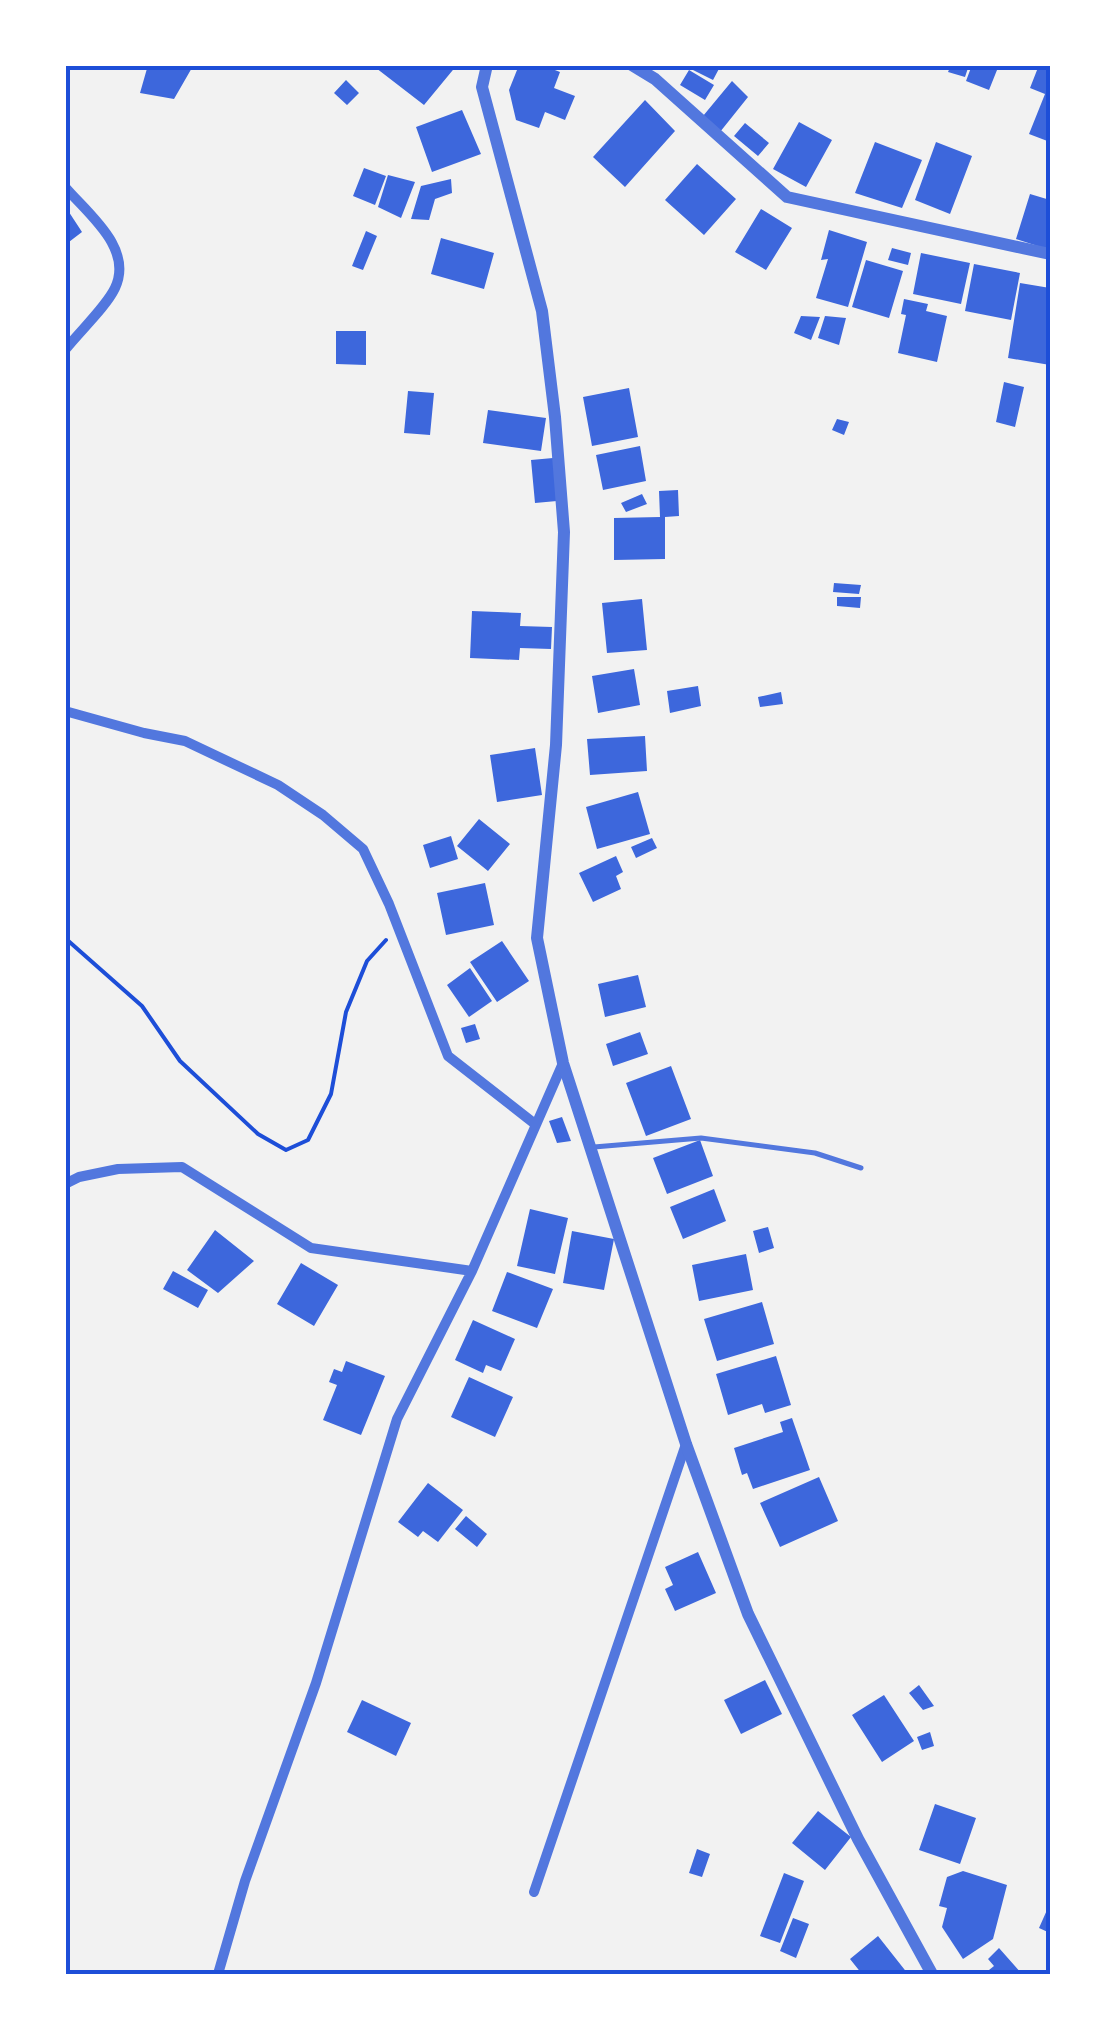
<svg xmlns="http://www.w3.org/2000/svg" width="1115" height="2039" font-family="'Varela Round',sans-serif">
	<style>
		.building { fill: #3d67dc }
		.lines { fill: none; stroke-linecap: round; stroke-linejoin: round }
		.path { stroke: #1d4ed8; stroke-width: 4 }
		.service { stroke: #5277de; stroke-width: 5 }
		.minor { stroke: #5277de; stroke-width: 10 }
		.tertiary { stroke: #5277de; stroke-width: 12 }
		.neatline { fill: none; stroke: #1d4ed8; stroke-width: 4 }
	</style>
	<rect width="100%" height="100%" fill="#f2f2f2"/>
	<!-- building -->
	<path class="building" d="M148 65H189L193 66 174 99 140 93Z
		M378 65H457L424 105 376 68Z
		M519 65H542L560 72 554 88 575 96 565 120 545 112 539 128 516 120 509 90Z
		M683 65H721L713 80Z
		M951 65H969L965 77 948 72Z
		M972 65H999L989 90 966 81Z
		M1039 65H1050V142L1029 134 1045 94 1030 88Z
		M689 70 714 85 705 100 680 85Z
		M346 80 359 93 347 105 334 93Z
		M732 81 748 97 720 132 703 116Z
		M645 100 675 131 625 187 593 157Z
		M462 110 481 154 432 172 416 127Z
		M799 122 832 140 806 187 773 169Z
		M745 123 769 143 758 156 734 136Z
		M875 142 922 160 902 208 855 193Z
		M936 142 972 156 950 214 915 200Z
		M697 164 736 199 704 235 665 200Z
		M364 168 386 176 375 205 353 196Z
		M388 175 415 182 401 218 378 207Z
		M451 179 452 193 435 199 429 220 411 219 421 186Z
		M1030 194 1050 200V250L1016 239Z
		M65 206 82 232 65 245Z
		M761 209 792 228 766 270 735 252Z
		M829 230 867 242 848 307 816 298 828 259 821 260Z
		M366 231 377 236 363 270 352 266Z
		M441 238 494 253 484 289 431 274Z
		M892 248 911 253 908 265 888 260Z
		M921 253 970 263 961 304 913 294Z
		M866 260 903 271 889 318 852 307Z
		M974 264 1020 273 1011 320 965 311Z
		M1020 283 1050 288V365L1008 358Z
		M904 299 928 304 926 311 947 316 937 362 898 353 906 315 901 314Z
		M801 316 820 317 811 340 794 333Z
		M825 316 846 318 839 345 818 338Z
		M336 331H366V365L336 364Z
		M1004 382 1024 387 1015 427 996 422Z
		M629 388 638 437 592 446 583 397Z
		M408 391 434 393 430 435 404 433Z
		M488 410 546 418 541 451 483 443Z
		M837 419 849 422 844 435 832 430Z
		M640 446 646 481 603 490 596 455Z
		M553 458 557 501 535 503 531 460Z
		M678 490 679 516 665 517V559L614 560V518L660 517 659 491Z
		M642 494 647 504 626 512 621 503Z
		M834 583 861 585 859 594 833 592Z
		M837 597H861L860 608 837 606Z
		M642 599 647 650 607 653 602 603Z
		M472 611 521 613 520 626 552 627 551 649 520 648 519 660 470 658Z
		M634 669 640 705 598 713 592 676Z
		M698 686 701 706 670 713 667 691Z
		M781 692 783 704 760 707 758 697Z
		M645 736 647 771 590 775 587 739Z
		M535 748 542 795 497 802 490 755Z
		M638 792 650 834 597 849 586 807Z
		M479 819 510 844 488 871 457 846Z
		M451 836 458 859 430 868 423 845Z
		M652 838 657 848 636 858 631 847Z
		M616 856 623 872 616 876 621 889 593 902 579 873Z
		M485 883 494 925 446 935 437 893Z
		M502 941 529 981 497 1002 470 962Z
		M470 968 492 1001 469 1017 447 985Z
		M638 975 646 1007 605 1017 598 984Z
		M475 1024 480 1039 466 1043 461 1028Z
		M640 1032 648 1054 613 1066 606 1044Z
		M671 1066 691 1119 646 1136 626 1083Z
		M562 1117 571 1141 557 1143 549 1121Z
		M700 1140 713 1176 667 1194 653 1158Z
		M714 1189 726 1221 683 1239 670 1207Z
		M530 1209 568 1218 555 1274 517 1266Z
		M768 1227 774 1248 759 1253 753 1231Z
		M215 1230 254 1261 218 1293 187 1270Z
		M572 1231 614 1239 604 1290 563 1283Z
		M746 1254 753 1290 699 1301 692 1265Z
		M301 1263 338 1285 314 1326 277 1304Z
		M173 1271 208 1290 198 1308 163 1289Z
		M507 1272 553 1289 537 1328 492 1311Z
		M762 1302 774 1344 717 1361 704 1319Z
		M473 1320 515 1339 501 1371 486 1365 483 1373 455 1360Z
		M776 1356 791 1405 765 1413 762 1404 728 1415 716 1374Z
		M346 1361 385 1376 361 1435 323 1420 337 1385 329 1382 334 1369 342 1372Z
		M469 1377 513 1397 495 1437 451 1417Z
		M792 1418 810 1470 753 1489 747 1473 742 1475 734 1448 783 1432 780 1422Z
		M819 1477 838 1521 780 1547 760 1503Z
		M428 1483 463 1510 438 1542 423 1531 418 1537 398 1522Z
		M466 1516 487 1534 477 1547 455 1529Z
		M698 1552 716 1593 675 1611 665 1589 673 1585 665 1567Z
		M765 1680 782 1714 741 1734 724 1700Z
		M919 1685 934 1706 923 1710 909 1693Z
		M884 1695 914 1741 882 1762 852 1715Z
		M362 1700 411 1723 396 1756 347 1732Z
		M930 1732 934 1746 922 1750 917 1737Z
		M935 1804 976 1818 960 1864 919 1850Z
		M818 1811 851 1837 825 1870 792 1843Z
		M697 1849 710 1854 702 1877 689 1873Z
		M963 1871 1007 1885 993 1939 963 1959 942 1927 947 1908 939 1906 947 1877Z
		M784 1873 804 1881 780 1943 760 1936Z
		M1047 1910 1050 1912V1933L1039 1928Z
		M793 1918 809 1924 796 1958 780 1951Z
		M878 1936 908 1974H862L850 1959Z
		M999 1948 1022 1974H984L994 1966 988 1959Z"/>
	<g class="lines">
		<!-- path -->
		<path class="path" d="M65 938 142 1006 180 1061 258 1134 286 1150 308 1140 331 1094 346 1012 367 961 386 940"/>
		<!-- service -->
		<path class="service" d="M594 1147 701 1138 815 1153 861 1168"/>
		<!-- minor -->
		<path class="minor" d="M65 187C87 213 134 248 115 288 106 307 79 332 65 350
			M65 711 144 733 185 741 278 785 323 815 363 849 389 904 448 1056 535 1124
			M65 1184 79 1177 118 1169 182 1167 311 1248 472 1271
			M534 1892 686 1444
			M218 1974 245 1881 316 1683 397 1419 472 1271 563 1063"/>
		<!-- tertiary -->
		<path class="tertiary" d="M487 65 482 87 542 311 555 417 564 532 556 745 537 938 563 1063 686 1444 748 1614 858 1839 932 1974
			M632 65 655 79 787 197 1050 254"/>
	</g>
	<!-- border -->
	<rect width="1115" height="2039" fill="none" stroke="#ffffff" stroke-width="135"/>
	<rect x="68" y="68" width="980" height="1904" class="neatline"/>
</svg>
